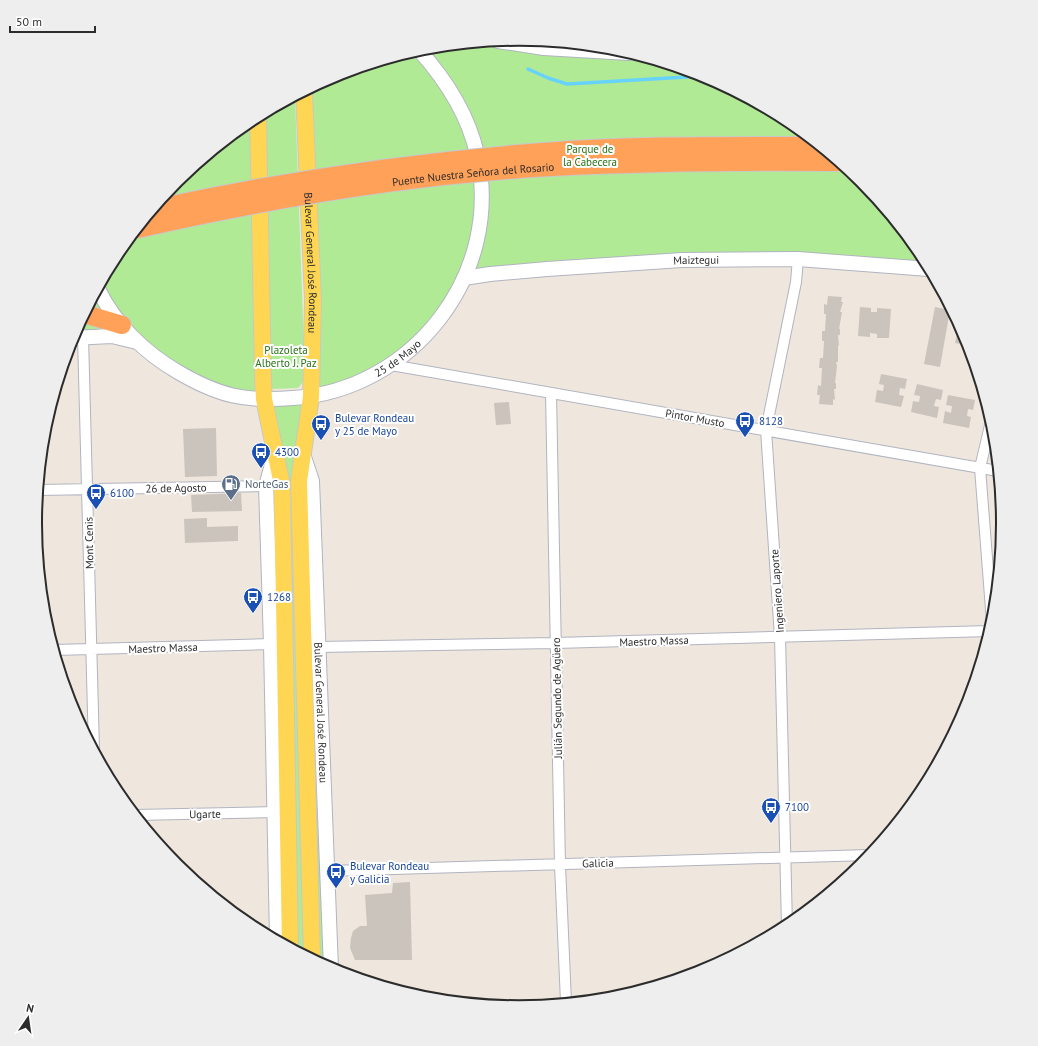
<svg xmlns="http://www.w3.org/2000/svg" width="1038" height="1046" font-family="'PT Sans',sans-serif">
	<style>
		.green { fill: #b1ea95 }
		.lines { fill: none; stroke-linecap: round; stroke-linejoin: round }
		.stream { stroke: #67d2fa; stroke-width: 3.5 }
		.building { fill: #cac4bc }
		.street-casing { stroke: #b1b4c1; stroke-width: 12 }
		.secondary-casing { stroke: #b1b4c1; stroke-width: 16 }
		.primary-casing { stroke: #c8c8c8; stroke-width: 18 }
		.highway-casing { stroke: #c8c8c8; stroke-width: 20 }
		.street { stroke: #fff; stroke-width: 10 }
		.secondary { stroke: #fff; stroke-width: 14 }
		.primary { stroke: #fed653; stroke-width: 16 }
		.highway { stroke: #ffa158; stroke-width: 18 }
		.highway-bridge-casing { stroke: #c8c8c8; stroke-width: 20; stroke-linecap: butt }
		.highway-bridge { stroke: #ffa158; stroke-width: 18 }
		.labels { text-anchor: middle; stroke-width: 4; stroke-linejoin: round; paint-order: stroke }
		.park-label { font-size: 11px; fill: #277114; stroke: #fff }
		.street-label { font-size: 11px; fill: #2c2c2c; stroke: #fff }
		.transit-label { font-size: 11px; fill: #164399; stroke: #fff; text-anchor: start }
		.service-label { font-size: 11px; fill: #4e5e75; stroke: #fff; text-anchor: start }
		.rim { fill: none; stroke: #2c2c2c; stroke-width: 2 }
	</style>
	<rect width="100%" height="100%" fill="#efe7dd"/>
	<!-- green -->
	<path class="green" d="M498 41 629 53 704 76 788 121 861 181 922 254 929 269 798 259 464 278 414 347 311 397 304 457 331 969 277 940 266 486 275 454 264 399 231 396 137 342 72 338 117 254 177 181 250 120 264 399 311 397 304 92 334 76 425 48Z
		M295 97 305 374 303 382 298 388 273 389 270 385 264 113Z"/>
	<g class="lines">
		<!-- stream -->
		<path class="stream" d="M528 69 548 78 567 84 704 76"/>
	</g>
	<!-- building -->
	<path class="building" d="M828 296 842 297 841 302H843L840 312H842L839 329H840V335H838L839 346 838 345V362H836L837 366 835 383H836V389H834L835 400 833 399V405L819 404 820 395H817L818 385 821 386 822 368H819L820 358H823L824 341H822V331H825L826 314H824V304L827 305Z
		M860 307 871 308V312H877V308L891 309 889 338H877V334L870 333V337L858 336Z
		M935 307 950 310 940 367 924 364Z
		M959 324 966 338 968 345 955 343Z
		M881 374 907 379 905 389 900 388 899 395 904 396 901 407 875 402 877 390 883 391 884 385 879 384Z
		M917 384 943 390 941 400 936 399 934 406 939 407 937 418 911 412 913 401 919 402 920 396 914 395Z
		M948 395 975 400 973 410 968 409 967 416 971 417 969 428 943 423 945 411 951 413 952 406 946 405Z
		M509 402 511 424 496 425 494 403Z
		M216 428 217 476 185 477 183 429Z
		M241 493 242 511 192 512 191 495Z
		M207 518V527L238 526V541L185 543 184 519Z
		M410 882 412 960H355L350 948 351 938 353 931 360 926H367L365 895 392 893 393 883Z"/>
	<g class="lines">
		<defs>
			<path id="street" d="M83 337 94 750
				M391 365 998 471
				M551 393 560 865 566 1002
				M991 421 980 468 992 622
				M38 490 266 486
				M318 647 555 643 990 631
				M54 650 271 644
				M135 815 275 812
				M327 871 869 855
				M787 926 780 637 766 430 796 282 798 259"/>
			<g id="secondary">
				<path d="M498 41 544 48 629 53"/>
				<path id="s1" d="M464 278 490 274 547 269 682 260 798 259 929 269"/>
				<path id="s2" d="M98 289C115 324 145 353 178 372 219 396 245 402 293 398 413 390 504 274 477 154 468 114 446 80 419 50"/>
				<path d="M72 338 112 336 137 342"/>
				<path d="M275 454 266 486 271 644 277 940"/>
				<path id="s3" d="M304 457 312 481 331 969"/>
			</g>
			<g id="primary">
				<path id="s4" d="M304 92 313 300 311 397 299 481 312 958"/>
				<path d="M258 116 263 380 264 399 282 485 290 947"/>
			</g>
			<path id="highway" d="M85 314 122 325"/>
		</defs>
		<!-- street casing -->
		<use href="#street" class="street-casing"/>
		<!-- secondary casing -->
		<use href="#secondary" class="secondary-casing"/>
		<!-- primary casing -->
		<use href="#primary" class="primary-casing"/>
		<!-- highway casing -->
		<use href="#highway" class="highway-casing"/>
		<!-- street -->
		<use href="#street" class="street"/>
		<!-- secondary -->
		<use href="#secondary" class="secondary"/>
		<!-- primary -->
		<use href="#primary" class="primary"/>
		<!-- highway -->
		<use href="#highway" class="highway"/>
		<defs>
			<g id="highway-bridge">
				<path d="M153 209C282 181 412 162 543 152 635 145 727 146 819 146"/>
				<path id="s5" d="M137 229C273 198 412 175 551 167 647 162 743 161 839 162"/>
			</g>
		</defs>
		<!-- highway-bridge casing -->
		<use href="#highway-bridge" class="highway-bridge-casing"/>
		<!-- highway-bridge -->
		<use href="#highway-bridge" class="highway-bridge"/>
	</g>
	<!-- icons -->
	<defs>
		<symbol id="bus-pin" viewBox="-11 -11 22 30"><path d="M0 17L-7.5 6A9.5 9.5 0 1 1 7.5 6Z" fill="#1a4fb4" stroke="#fff"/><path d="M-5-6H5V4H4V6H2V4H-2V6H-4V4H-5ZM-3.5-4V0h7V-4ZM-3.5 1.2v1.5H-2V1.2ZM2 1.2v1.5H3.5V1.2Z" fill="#fff"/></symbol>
		<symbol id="fuel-pin" viewBox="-11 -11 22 30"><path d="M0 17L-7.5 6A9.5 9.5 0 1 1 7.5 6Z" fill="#5c6f8a" stroke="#fff"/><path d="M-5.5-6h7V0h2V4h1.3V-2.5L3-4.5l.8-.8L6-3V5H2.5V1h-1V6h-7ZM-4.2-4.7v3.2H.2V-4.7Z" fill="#fff"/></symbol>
	</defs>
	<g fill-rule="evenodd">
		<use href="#bus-pin" x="734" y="410" width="22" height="30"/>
		<use href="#bus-pin" x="310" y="413" width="22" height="30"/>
		<use href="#bus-pin" x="250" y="441" width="22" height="30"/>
		<use href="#fuel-pin" x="220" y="473" width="22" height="30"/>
		<use href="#bus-pin" x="85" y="482" width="22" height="30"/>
		<use href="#bus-pin" x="242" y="586" width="22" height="30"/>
		<use href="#bus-pin" x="760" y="796" width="22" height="30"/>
		<use href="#bus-pin" x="325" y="861" width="22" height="30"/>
	</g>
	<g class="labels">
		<!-- park labels -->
		<g class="park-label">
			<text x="590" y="153">Parque de<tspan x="590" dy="13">la Cabecera</tspan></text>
			<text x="286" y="354">Plazoleta<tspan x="286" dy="13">Alberto J. Paz</tspan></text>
		</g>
		<!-- street labels -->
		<g class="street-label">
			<text dy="4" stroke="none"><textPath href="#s5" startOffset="341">Puente Nuestra Señora del Rosario</textPath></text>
			<text dy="4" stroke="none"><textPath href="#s1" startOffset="233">Maiztegui</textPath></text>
			<text dy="4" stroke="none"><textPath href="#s4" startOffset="171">Bulevar General José Rondeau</textPath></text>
			<text dy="4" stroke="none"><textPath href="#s2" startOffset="351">25 de Mayo</textPath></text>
			<text transform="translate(695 418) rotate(10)" y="4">Pintor Musto</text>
			<text transform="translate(176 488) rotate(-1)" y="4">26 de Agosto</text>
			<text transform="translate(89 543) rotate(-91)" y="4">Mont Cenis</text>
			<text transform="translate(777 591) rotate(-94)" y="4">Ingeniero Laporte</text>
			<text transform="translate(654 641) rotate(-2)" y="4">Maestro Massa</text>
			<text transform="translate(163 648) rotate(-2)" y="4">Maestro Massa</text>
			<text transform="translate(557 698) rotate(-91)" y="4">Julián Segundo de Agüero</text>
			<text dy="4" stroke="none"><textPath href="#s3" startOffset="257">Bulevar General José Rondeau</textPath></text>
			<text transform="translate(205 814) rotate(-1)" y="4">Ugarte</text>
			<text transform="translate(598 863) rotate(-2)" y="4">Galicia</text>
		</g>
		<!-- transit labels -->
		<g class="transit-label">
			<text x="335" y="422">Bulevar Rondeau<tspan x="335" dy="13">y 25 de Mayo</tspan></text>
			<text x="759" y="425">8128</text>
			<text x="275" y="456">4300</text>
			<text x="110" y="497">6100</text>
			<text x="267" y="601">1268</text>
			<text x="785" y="811">7100</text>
			<text x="350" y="870">Bulevar Rondeau<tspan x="350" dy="13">y Galicia</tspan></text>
		</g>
		<!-- service labels -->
		<g class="service-label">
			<text x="245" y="488">NorteGas</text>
		</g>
	</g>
	<!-- crop -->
	<path d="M0 0H1038V1046H0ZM42 523a477 477 0 1 1 954 0a477 477 0 1 1-954 0Z" fill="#eee" fill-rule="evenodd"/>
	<path class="rim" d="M42 523a477 477 0 1 1 954 0a477 477 0 1 1-954 0Z"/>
	<!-- north arrow -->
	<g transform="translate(28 1018) rotate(13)" stroke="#ffffff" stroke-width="3" paint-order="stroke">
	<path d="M0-3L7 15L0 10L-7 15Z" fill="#2c2c2c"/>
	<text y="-6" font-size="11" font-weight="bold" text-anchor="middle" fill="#2c2c2c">N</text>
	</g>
	<!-- scale -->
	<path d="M10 26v6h85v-6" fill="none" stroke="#2c2c2c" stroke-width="2"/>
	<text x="16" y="26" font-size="12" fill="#2c2c2c" stroke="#ffffff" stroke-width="3" paint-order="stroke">50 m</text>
</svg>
